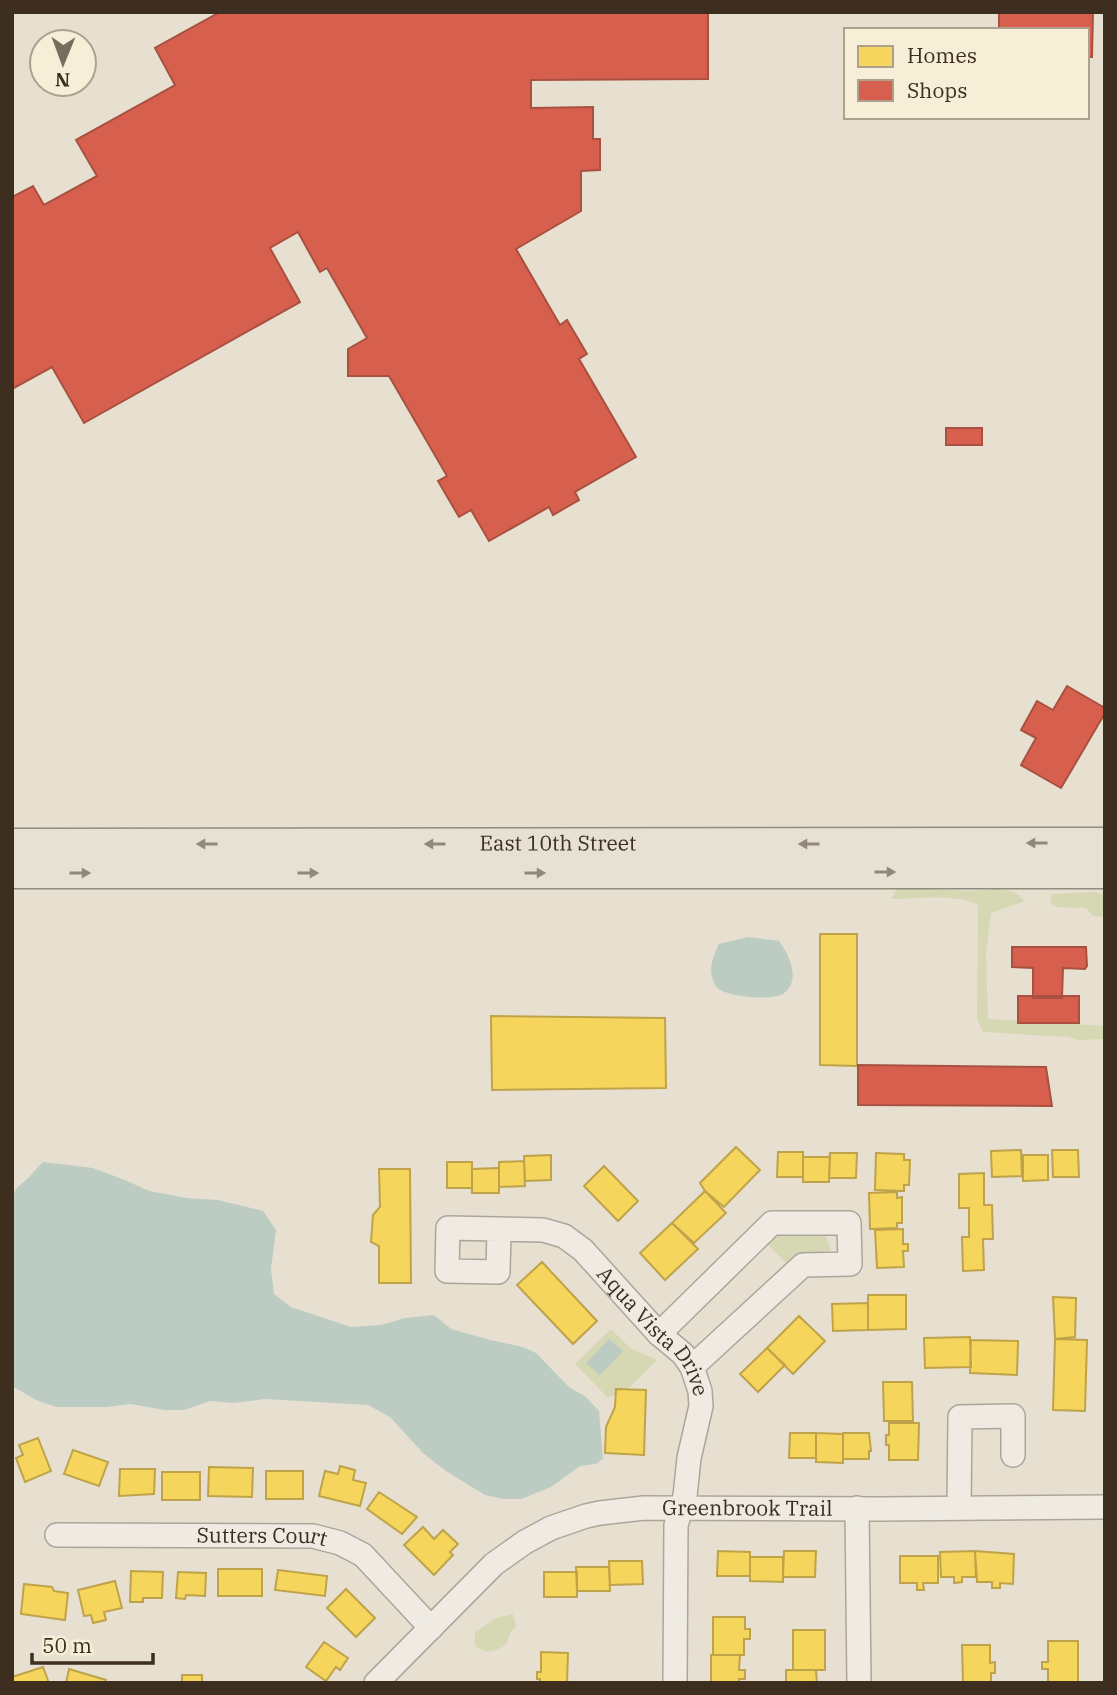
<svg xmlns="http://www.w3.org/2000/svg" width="1117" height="1695" font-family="'IBM Plex Serif',serif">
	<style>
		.green { fill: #d6d7b3 }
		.water { fill: #bcccc2 }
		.homes { fill: #f6d55c; stroke: #bea34a; stroke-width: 2 }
		.shops { fill: #d6604d; stroke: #a85140; stroke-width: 2 }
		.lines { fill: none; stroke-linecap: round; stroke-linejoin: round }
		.minor-casing { stroke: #ada599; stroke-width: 26 }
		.major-casing { stroke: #928b80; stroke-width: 33 }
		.minor { stroke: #efebe3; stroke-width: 23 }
		.major { stroke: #e6e1d4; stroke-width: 30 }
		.oneway { fill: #92887a }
		.labels { text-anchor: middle; stroke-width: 7; stroke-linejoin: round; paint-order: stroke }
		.street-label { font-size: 21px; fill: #3d2e20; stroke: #f7eed8 }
	</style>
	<rect width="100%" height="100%" fill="#e7e0d1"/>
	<!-- green -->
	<path class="green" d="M897 888 972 891 1001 889 1014 892 1025 901 991 913 986 956 988 1019 1105 1026V1039L1078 1040 1067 1037 983 1032 977 1020 978 905C954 893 917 899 891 899Z
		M1095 892 1105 896V917L1093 916 1086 908 1057 907 1050 903 1052 894Z
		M810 1223 824 1232 831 1250 799 1257 789 1266 764 1241 767 1235Z
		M611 1329 630 1348 657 1360 628 1389 608 1398 575 1364Z
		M513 1614 516 1627 511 1631 506 1645C495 1651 486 1655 475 1646V1632L496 1618Z"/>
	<!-- water -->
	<path class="water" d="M748 937 779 941C789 954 802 981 783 994 771 1001 730 997 719 989 716 987 714 984 713 980 708 968 714 954 719 944Z
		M43 1162 93 1168 125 1180 149 1191 187 1198 218 1200 263 1211 276 1230 271 1269 274 1294 291 1307 351 1327 381 1325 405 1318 434 1315 451 1329 490 1340 523 1347 536 1353 569 1387 586 1397 599 1411 603 1459 596 1464 580 1466 551 1487 521 1499H503L485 1495 446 1471 423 1453 390 1417 368 1405 265 1399 234 1403 210 1401 184 1410H164L131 1404 107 1407H56L36 1400 12 1386V1199L16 1189 29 1177Z
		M609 1339 623 1351 600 1375 586 1363Z"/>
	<!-- homes -->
	<path class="homes" d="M820 934H857V1066L820 1065Z
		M491 1016 665 1018 666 1088 492 1090Z
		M736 1147 760 1170 724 1207 705 1191 700 1183Z
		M1021 1150 1022 1176 992 1177 991 1151Z
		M1052 1150H1078L1079 1177H1053Z
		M778 1152H803V1177H777Z
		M830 1153H857L856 1178H829Z
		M876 1153 904 1154V1160H910L909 1185H904V1191L875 1190Z
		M551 1155V1180L525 1181 524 1156Z
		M1023 1155H1048V1180L1023 1181Z
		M803 1157H830L829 1182H803Z
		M524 1161 525 1186 499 1187V1162Z
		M447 1162H472V1188H447Z
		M604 1166 638 1201 618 1221 584 1186Z
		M499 1168V1193H472V1169Z
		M379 1169H410L411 1283H379V1246L371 1242 373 1215 380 1207Z
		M984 1173V1205H992L993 1239H983L984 1270 963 1271 962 1237H969V1208H959V1174Z
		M705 1191 726 1213 694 1243 672 1223Z
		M897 1192V1198L902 1197V1223H897V1228L870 1229 869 1193Z
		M672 1223 698 1249 665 1280 640 1253Z
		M903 1229V1244H908V1251H903L904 1267 877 1268 875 1230Z
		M542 1262 597 1321 573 1344 517 1285Z
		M868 1295H906V1329L868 1330Z
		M1053 1297 1076 1298 1075 1337 1055 1339Z
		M868 1303V1330L833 1331 832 1304Z
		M799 1316 825 1341 793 1374 767 1348Z
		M970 1337 971 1367 925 1368 924 1338Z
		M1055 1339 1087 1340 1085 1411 1053 1410Z
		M971 1340 1018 1341 1017 1375 970 1373Z
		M767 1348 785 1365 758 1392 740 1374Z
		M883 1382H912L913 1421H884Z
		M616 1389 646 1390 644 1455 605 1453 606 1427 615 1407Z
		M889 1423H919L918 1460H889V1445H886V1435H889Z
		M790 1433H816V1458H789Z
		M816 1433 843 1434V1463L816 1462Z
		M843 1433H869L871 1451H869V1459H843Z
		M38 1438 51 1471 25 1482 16 1458 23 1455 19 1445Z
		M73 1450 108 1462 99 1486 64 1474Z
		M340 1466 355 1470 353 1480 366 1483 360 1506 319 1496 325 1471 338 1474Z
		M209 1467 253 1468 252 1497 208 1496Z
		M120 1469H155L154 1494 119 1496Z
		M266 1471H303V1499H266Z
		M162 1472H200V1500H162Z
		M379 1492 417 1517 402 1534 367 1509Z
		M423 1527 434 1539 443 1530 458 1544 450 1552 453 1555 434 1575 404 1545Z
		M718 1551 750 1552V1576H717Z
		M784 1551H816L815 1577H783Z
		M975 1551 1014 1554 1013 1584 1000 1583V1588H992V1582H977Z
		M975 1551 976 1577H962V1582L954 1583V1577H941L940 1552Z
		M900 1556H938V1583H923L924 1590H917V1583H900Z
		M750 1557H783V1582L750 1581Z
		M609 1561H642L643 1584 610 1585Z
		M576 1567H609L610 1591H577Z
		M218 1569H262V1596H218Z
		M278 1570 327 1576 325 1596 275 1590Z
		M131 1571 163 1572 162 1598H143V1602H130Z
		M178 1572 206 1573 205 1596 186 1595 185 1599 176 1598Z
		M544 1572H577V1597H544Z
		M115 1581 122 1608 104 1612 106 1620 93 1623 91 1615 84 1616 78 1590Z
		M24 1584 52 1587 54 1591 68 1593 65 1620 21 1614Z
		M346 1589 375 1618 356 1637 327 1608Z
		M713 1617H745V1629H750V1639H744V1655H713Z
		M793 1630H825V1670H793Z
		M1048 1641H1078V1683H1048V1669H1042V1662H1048Z
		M324 1642 348 1658 340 1670 336 1667 326 1681 306 1667Z
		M962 1645H990V1663L995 1662V1673H991V1683H963Z
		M541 1652 568 1653 567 1683H540V1679H537V1672H541Z
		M711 1655H740L739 1670H745V1679H739V1683H711Z
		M43 1667 49 1683H12V1677Z
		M69 1669 106 1680 105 1683H66Z
		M786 1670H816L817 1683H786Z
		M182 1675H202V1683H182Z"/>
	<!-- shops -->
	<path class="shops" d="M220 12H708V79L531 80V108L593 107V139H600V170L581 171V211L516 249 560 325 567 320 587 354 579 359 636 457 575 492 579 500 553 515 549 507 489 541 471 510 459 517 438 481 447 476 389 376H348V349L367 338 327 268 320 272 298 232 270 248 300 302 84 423 52 367 12 389V197L33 186 44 205 97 176 76 140 175 85 155 48Z
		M999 12H1093L1092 57H1087V30H999Z
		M946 428H982V445H946Z
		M1067 686 1105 708V713L1061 788 1021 765 1036 738 1021 730 1037 701 1053 710Z
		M1012 947H1086L1087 966 1085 969 1063 968 1062 998H1033V968L1012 967Z
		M1018 996H1079V1023H1018Z
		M858 1065 1046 1067 1052 1106 858 1105Z"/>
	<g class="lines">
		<defs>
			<g id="minor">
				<path id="s1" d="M499 1230 498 1272 447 1271 448 1228 543 1230 564 1236 583 1250 659 1334 683 1354 692 1367 700 1391 701 1406 689 1458 685 1496 676 1525 675 1683"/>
				<path d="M659 1334 772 1223H849L850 1264 803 1265 692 1367"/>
				<path d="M857 1508 859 1683"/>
				<path d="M959 1508 960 1417 1013 1416V1455"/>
				<path id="s2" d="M57 1535 313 1536 340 1543 363 1555 431 1628"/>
				<path id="s3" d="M376 1683 494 1564 525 1542 551 1528 586 1516 600 1513 644 1508 880 1509 1105 1507"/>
			</g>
			<g id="major">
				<path id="s4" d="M12 844 1105 843"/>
				<path d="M12 873H1105"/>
			</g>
		</defs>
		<!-- minor casing -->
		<use href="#minor" class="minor-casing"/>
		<!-- major casing -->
		<use href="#major" class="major-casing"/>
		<!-- minor -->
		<use href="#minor" class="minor"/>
		<!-- major -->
		<use href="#major" class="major"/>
	</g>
	<!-- one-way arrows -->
	<defs><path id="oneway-solid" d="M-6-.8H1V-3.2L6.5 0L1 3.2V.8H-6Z" transform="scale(1.75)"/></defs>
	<g class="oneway">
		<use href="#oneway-solid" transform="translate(1037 843) rotate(180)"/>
		<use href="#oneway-solid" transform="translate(207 844) rotate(-180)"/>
		<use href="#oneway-solid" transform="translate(435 844) rotate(180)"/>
		<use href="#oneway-solid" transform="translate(809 844) rotate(180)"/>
		<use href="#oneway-solid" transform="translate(885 872)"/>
		<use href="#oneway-solid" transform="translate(80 873)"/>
		<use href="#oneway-solid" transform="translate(308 873)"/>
		<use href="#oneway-solid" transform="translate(535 873)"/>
	</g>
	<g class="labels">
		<!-- street labels -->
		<g class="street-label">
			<text dy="7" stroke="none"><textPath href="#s4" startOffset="546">East 10th Street</textPath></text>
			<text dy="7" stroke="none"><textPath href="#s1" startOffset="385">Aqua Vista Drive</textPath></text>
			<text dy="7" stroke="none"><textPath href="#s3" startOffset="434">Greenbrook Trail</textPath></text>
			<text dy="7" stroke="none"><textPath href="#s2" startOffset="205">Sutters Court</textPath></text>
		</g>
	</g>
	<!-- border -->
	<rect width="1117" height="1695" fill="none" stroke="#3d2e20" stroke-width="28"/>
	<!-- legend -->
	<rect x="844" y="28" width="245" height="91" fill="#f7eed8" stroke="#ada18e" stroke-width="2"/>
	<rect x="858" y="46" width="35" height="21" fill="#f6d55c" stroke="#ada18e" stroke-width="2"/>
	<text x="907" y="63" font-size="21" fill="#3d2e20">Homes</text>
	<rect x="858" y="80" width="35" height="21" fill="#d6604d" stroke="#ada18e" stroke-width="2"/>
	<text x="907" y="98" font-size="21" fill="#3d2e20">Shops</text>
	<!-- north arrow -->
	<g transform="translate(63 63) rotate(181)"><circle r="33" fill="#f7eed8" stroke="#ada18e" stroke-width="2"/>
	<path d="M0-5L12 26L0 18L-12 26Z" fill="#786c5e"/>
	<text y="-10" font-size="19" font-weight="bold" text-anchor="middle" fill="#3d2e20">N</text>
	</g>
	<!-- scale -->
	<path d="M32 1653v10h121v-10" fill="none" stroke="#3d2e20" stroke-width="3.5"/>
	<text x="42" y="1653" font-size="21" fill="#3d2e20" stroke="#f7eed8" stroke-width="5" paint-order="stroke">50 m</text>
</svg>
